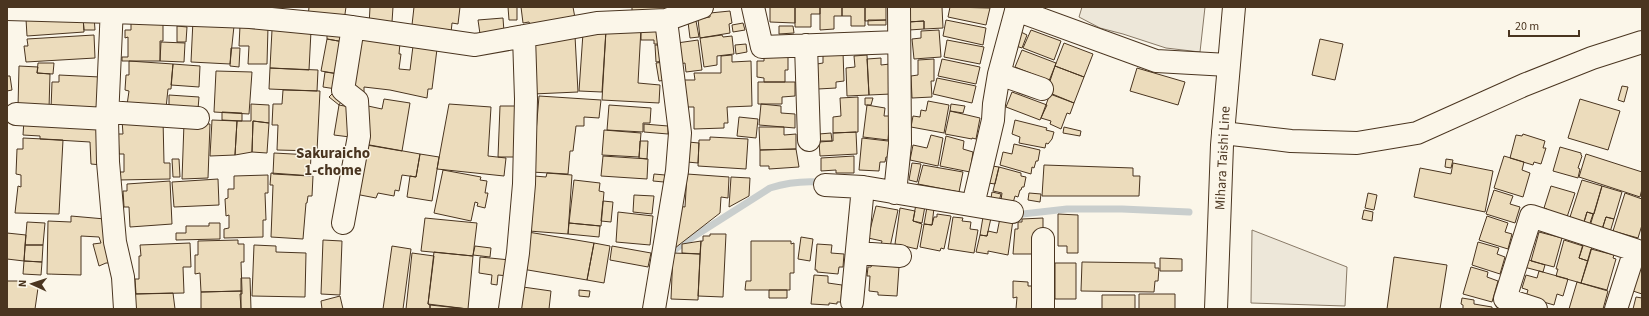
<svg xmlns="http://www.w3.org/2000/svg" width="1649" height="316" font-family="'Source Sans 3',sans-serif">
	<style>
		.parking { fill: #ede7d9; stroke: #887966 }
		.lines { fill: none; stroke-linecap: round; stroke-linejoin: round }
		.stream { stroke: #c9cecd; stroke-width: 7 }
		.building { fill: #ecdcbc; stroke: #4a3520 }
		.minor-casing { stroke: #4a3520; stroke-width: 24 }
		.major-casing { stroke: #4a3520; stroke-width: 24 }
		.minor { stroke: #fbf6e9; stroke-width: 22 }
		.major { stroke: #fbf6e9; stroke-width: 22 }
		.labels { text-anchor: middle; stroke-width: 3; stroke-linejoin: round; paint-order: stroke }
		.street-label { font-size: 14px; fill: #4a3520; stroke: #fbf6e9 }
		.neighbourhood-label { font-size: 15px; font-weight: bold; fill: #4a3520; stroke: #fbf6e9 }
	</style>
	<rect width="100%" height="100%" fill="#fbf6e9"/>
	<!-- parking -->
	<path class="parking" d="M1082 7H1205L1200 52 1166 48 1123 34 1100 28 1079 17Z
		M1252 230 1347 267 1345 306 1251 303Z"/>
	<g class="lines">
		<!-- stream -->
		<path class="stream" d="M1013 215 1067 209H1122L1189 212
			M673 251 682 244 770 188C786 183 801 181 818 182V187"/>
	</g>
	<!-- building -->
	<path class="building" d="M309 7H346L344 21 308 17Z
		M370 7H393L392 22 412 25 414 7H460L458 24 452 23 451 33 369 26Z
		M508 7H517V20H509Z
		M521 7H573L575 18 530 24 529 22 523 23Z
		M632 7H667V14L632 16Z
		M770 7H795V23L770 22Z
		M795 7H820V14H811V27H795Z
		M820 7H842V16H834V29L820 30Z
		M842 7H865V26H851V16H842Z
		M865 7H886V20L865 21Z
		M907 7H942L943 28 924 29V21L908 22Z
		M950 7 990 8 986 25 948 17Z
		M730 11 732 23 729 24 730 33 700 38 698 19 710 17V13Z
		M94 16 95 30H84L83 17Z
		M131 16H163V41H160V61H122V57H128V37L125 38V30H131Z
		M83 17 84 32 27 36 26 19Z
		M503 18 504 32 480 34 478 20Z
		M193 20 234 26 230 64 191 62Z
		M868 20H886V25H868Z
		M946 20 986 28 983 45 943 36Z
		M696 21 699 37 690 38 688 22Z
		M924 21V29L909 30 908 22Z
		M743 23 745 30 733 32 732 25Z
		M177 26 187 27 186 42H177Z
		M240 26 268 27 267 64H248L249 46H239Z
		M779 26H793L794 33 779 34Z
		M641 28 638 83 660 85 659 103 602 100 606 30Z
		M641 28H657L662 44H654V40H641Z
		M272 30 311 31 309 70 270 68Z
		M606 30 602 92 579 91 583 33Z
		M939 30 941 57 914 59 912 39 921 38V31Z
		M1031 30 1061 41 1054 60 1023 48Z
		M1021 32 1027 35 1022 48 1016 46Z
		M327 34 345 37 344 42 327 39Z
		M94 35 95 58 26 62 24 46H28L27 39Z
		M722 35 723 37 732 36 734 54 717 56V65L704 67 700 38Z
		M575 36 578 92 533 94V40Z
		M361 38 400 43 399 54H401L399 69 410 70 413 46 437 49 432 89H428L427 98 390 90 364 87V93L348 91Z
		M327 39 344 42 339 74 321 71Z
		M1320 39 1343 44 1335 80 1312 75Z
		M698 40 702 70 686 72 685 63 680 64 677 43Z
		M947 40 984 47 980 64 944 57Z
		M161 42 185 43 184 62 160 61Z
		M1064 43 1093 54 1084 77 1055 66Z
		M746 44 747 52 736 54 735 45Z
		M655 45H663L664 61 656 62Z
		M231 48H240L239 67 230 66Z
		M1022 50 1056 63 1050 81 1015 67Z
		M823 52H843L844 81 836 82V88L818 89 817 64 823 63Z
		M764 54H788V70H785V82H764V78L757 77V61H764Z
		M732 55V62L751 61 752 106 727 107 728 123H724V128L694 129V107H685L684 80H695L694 73H721V56Z
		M867 55 869 95 847 96 846 68 855 67 854 56Z
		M881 58V65L890 64 891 94 869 95 867 59Z
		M934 59V81H931L932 97 912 98 911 76 918 75V60Z
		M942 59 980 67 976 84 938 76Z
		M129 61 173 64 171 89H168L166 108 127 105 129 91 125 90 126 75H129Z
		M664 62 666 80 659 81 656 63Z
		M38 63H54L53 74 37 73Z
		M173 64 200 66 199 87 171 85Z
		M19 66 38 67 37 73 50 74 49 109 18 107Z
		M1055 66 1084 77 1074 103 1045 91Z
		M270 68 318 70 317 91 269 89Z
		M1137 68 1185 82 1178 105 1130 91Z
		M216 71 252 72 249 114 214 112Z
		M325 72 339 74 336 89 323 87Z
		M59 75 100 77 98 111 51 109 52 82H59Z
		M7 76H10L12 90 7 91Z
		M937 78 976 86 972 103 933 94Z
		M758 82H795V96L782 97V104H758Z
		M1622 86 1628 87 1624 102 1618 100Z
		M283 90 320 91 317 151 277 150 278 125H272L273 104H282Z
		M1012 92 1047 105 1040 120 1006 107Z
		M333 93 342 100 339 105 329 97Z
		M1050 94 1074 103 1070 114 1067 113 1061 129 1050 124 1051 121 1041 118Z
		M169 95 199 97 198 109 169 108Z
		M539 96 601 100 599 118 584 117V126H576L573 151H570L568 174 531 172 535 145Z
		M858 97V132L833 133V117L841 116 840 98Z
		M865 98H873L871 105H865Z
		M384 99 410 103 402 151 361 144 368 106 382 109Z
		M1580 99 1620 111 1608 150 1568 138Z
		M928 101 949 105 944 133 911 127 913 116 920 117 921 110 926 111Z
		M251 104 269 105V123L253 121 252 152 235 155 237 121H251Z
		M449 104 491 107 488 156 506 158 504 176 437 169Z
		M761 104 781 106V113L795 114V128L759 125Z
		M951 104 965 106 963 113 950 111Z
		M339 105 355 108 350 137 334 135Z
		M609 105 651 108 650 123H643V132L607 130Z
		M867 105 885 108 884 116H890L888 140 863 137Z
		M500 106H518L519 157H498Z
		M950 111 980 118 976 139 972 138V139L945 134Z
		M222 112 242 113V121L222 120Z
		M739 117 758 119 756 138 737 136Z
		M163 119 164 163H170V179L118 180V172H124V154H119L118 134H123L122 120Z
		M24 120 100 123 102 165 91 164 90 142 40 139V136L23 135Z
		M212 120 237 121 235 155 210 156Z
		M1015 120 1047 128 1046 130 1054 132 1052 139 1048 144 1046 143 1045 148 1019 143 1020 137 1012 134Z
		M253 121 269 123 267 153 252 152Z
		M184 123 210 124 208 178 182 179Z
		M644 124 668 126V134L644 132Z
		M759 127H784V135L796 134V149L760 150Z
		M1064 127 1081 131 1080 136 1063 133Z
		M604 130 641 133 639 157 602 155Z
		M856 132 857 154 820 156 819 142 833 141V133Z
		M831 133 832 141H819V134Z
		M1523 134 1545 141 1543 148H1546L1541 164 1534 162 1533 165 1510 158 1516 135 1522 136Z
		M931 135 943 138 938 166 910 160 913 145 927 148Z
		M946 136 964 141 963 149 973 152 970 172 940 166Z
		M710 137 748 139 746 169 698 166 699 140H710Z
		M23 138 63 140 59 214 15 213 18 186 21 187V175L16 174 17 149H23Z
		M862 138 888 141 890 143 888 157H886L885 162H880L879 171 859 170Z
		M640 141H648L647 159 639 158Z
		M688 142 699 143 698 163 687 162Z
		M364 144 420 154 416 177 402 175 399 191 395 190 394 196 378 193 376 198 355 194Z
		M1014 144 1040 150 1038 161H1036L1034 168 1032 167 1031 174 1000 165 1003 152 1012 154Z
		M1560 147 1581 153V155L1582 156 1578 168 1580 169 1578 178 1553 171Z
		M796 149 799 167 769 169V166H760V150Z
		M274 153 311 155 310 176 273 174Z
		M420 154 439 157 432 201 407 197 410 176 416 177Z
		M1586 154 1642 172V189L1640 197 1579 177Z
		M603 156 648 159 647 179 601 176Z
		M854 156V173H836V170L821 171V158Z
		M1504 156 1524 162 1522 170 1530 173 1523 197 1494 188Z
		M172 159H179L180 177H173Z
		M1446 159 1453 160 1451 168 1445 167Z
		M912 163 921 164 917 182 909 180Z
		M1453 163 1493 171 1485 212 1414 197 1420 168 1451 174Z
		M923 165 963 172 959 192 918 184Z
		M1044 165 1133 168V176H1140L1139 196H1042Z
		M992 166 999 167 995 184 988 183Z
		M999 167 1021 173V176L1026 177 1024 187H1022L1021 190H1020L1018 197 1015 196 1013 203 1001 200 1002 193 993 191Z
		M443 170 481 177 480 180 487 181 485 193H488L485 208 477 206 478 203 475 202 471 221 434 213Z
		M271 173 313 176 312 196H308L307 203H306L303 239 271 237 273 185H270Z
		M547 173 572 175 568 234 529 231 534 176 546 177Z
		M654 174 665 175 664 182 653 181Z
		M687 174 729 177 728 198 721 197 720 213 675 248 678 206 685 207Z
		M268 175V193H265L266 220H263V237L224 238V229L229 228V215L226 216 225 199 228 198V189H234V176Z
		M731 177 750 178 749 196 729 207Z
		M218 179 219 205 174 207 172 182Z
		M574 180 600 183 599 191 604 192 601 226 569 223Z
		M1582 180 1602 186 1594 214 1587 212 1584 222 1570 217Z
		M170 181 172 224 130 227 129 207H124L123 191H127V184Z
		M1551 186 1575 193 1567 217 1546 211 1547 209 1544 208Z
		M1602 186 1622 192 1614 219 1606 217 1602 230 1590 226Z
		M1494 190 1513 196 1510 204 1520 207 1515 223 1486 214Z
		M992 192 1001 194 999 201 991 198Z
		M1029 193 1041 194 1040 202 1028 200Z
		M1368 193 1377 195 1374 210 1365 208Z
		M1625 193 1642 199V225L1638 238 1613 231Z
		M634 195 654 196 652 214 633 212Z
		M603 201 613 202 611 222 601 221Z
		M916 204 925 206 922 223 913 221Z
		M876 206 898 210 890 247 881 245 882 241 868 238Z
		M927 207 934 208 932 225 924 224Z
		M900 208 915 211 913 221 922 224 917 249 895 244Z
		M1364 210 1373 212 1372 221 1362 219Z
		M618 212 653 216 650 245 616 242Z
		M1587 212 1593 214 1589 226 1582 223 1584 222Z
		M937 214 951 216 944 249 941 248 940 251 920 247 924 224 932 225 934 217H937Z
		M1058 214 1078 215V253H1067V246H1058Z
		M71 216 105 219 113 263H106L99 266 93 244 101 243 99 237 81 236V275L47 274 48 221 71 222Z
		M1487 216 1508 223 1505 232 1512 234 1508 249 1479 240Z
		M953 217 963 218 962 221 971 222 970 229 978 230 974 253 948 249Z
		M983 217 991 218 987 236 980 235Z
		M1606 217 1614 219 1610 232 1602 229Z
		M425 218 477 223 473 256 421 251Z
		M1000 218 1013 220 1008 255 988 251V254L976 252 980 235 987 236 988 231 997 233Z
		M1043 218V230L1034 254H1013L1015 229H1018V222H1022V219Z
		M27 222 45 223 43 245H25Z
		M209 223H220V239L176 240V233H186V226H209Z
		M569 223 600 226 599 237 568 234Z
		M528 232 594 243 587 280 522 269Z
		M1539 232 1562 238 1554 267 1531 261Z
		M7 233 26 235 24 261 7 259Z
		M710 234H726L723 297 698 296 701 241H703V236H710Z
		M801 237 813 239 810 261 798 259Z
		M238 240V244H244V262H241L242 291 201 292 200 273 195 274V255H198V241Z
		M323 240 342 241 340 295 321 294Z
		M1564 240 1583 246 1579 258 1588 261 1581 283 1556 276 1558 269H1556Z
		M701 241 700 254 682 253V244Z
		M751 241H791V244L794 243V273H790V290H745L746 281H751Z
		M1478 242 1499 248 1497 254 1505 257 1500 274 1472 265Z
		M190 243 191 267H183L184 293 136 294 135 279H139V256H141L140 245Z
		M594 243 610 246 604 283 587 280Z
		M817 244 832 245 831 253 844 254 843 267H839L838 274 817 272V270H815Z
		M1583 244 1592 247 1588 261 1579 258Z
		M25 245H43L42 262 24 261Z
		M254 245 276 246V252L306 253 305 297 252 296Z
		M392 246 411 249 403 309H383Z
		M475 246 491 248 490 257 473 255Z
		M612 246 651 253 648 267 610 260Z
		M1591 249 1614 255 1613 258 1616 259 1607 290 1581 283Z
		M434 252 473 256 468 309 428 304Z
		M412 253 434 256 428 304 430 305V309H406Z
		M673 253 700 254 698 300 671 299Z
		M1642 254V294L1630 290Z
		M480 257 510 260 509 276 498 275 497 285 491 284 492 275 479 273Z
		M1394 257 1447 265 1440 309H1387Z
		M1160 258 1182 259V271H1160Z
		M1526 259 1545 265 1543 272 1524 267Z
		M24 261 42 262 41 275 23 274Z
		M1082 262 1155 263V268H1159L1158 281H1155L1154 292 1081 291Z
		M1055 263H1076V299H1055Z
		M872 265 899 267 897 296 878 295V292L869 291 870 276H867L868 267H871Z
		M1471 267 1488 272 1487 277 1498 281 1492 302 1463 294Z
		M1539 271 1568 279 1563 296 1557 294 1554 305 1526 297 1528 290 1522 288 1526 275 1537 278Z
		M814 275 828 276V283L842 285 841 302H837V304L829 303V305L811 304Z
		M241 278H250L251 309H241Z
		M7 281H20L38 288 35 309H7Z
		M1013 281 1028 282V286H1034L1033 309H1016L1017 297 1013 298Z
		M1577 282 1608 291 1603 309H1569Z
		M516 286 551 291 549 309H514Z
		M579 290 590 291 589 297 579 296Z
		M769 290H787V298H769Z
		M242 291V294H240L241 309H201V292Z
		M173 293 175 309H132L131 294Z
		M1139 294H1175V309H1139Z
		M1102 295H1135V309H1102Z
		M340 296 343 309H322L321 301Z
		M1636 297 1642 298V309H1633Z
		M1462 298 1474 300V304L1492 307V309H1463V305L1461 304Z
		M430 305 468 309H430Z"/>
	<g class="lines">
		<defs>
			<path id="minor" d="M112 7 107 119 108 162 115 242 123 277 125 309
				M753 7 762 47 899 42
				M7 9 112 12 250 17 344 26 475 45 597 23 666 20 702 7
				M1016 10 1156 61 1228 65
				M806 45 809 140
				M999 74 1042 89
				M107 112 198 118
				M16 114 107 119
				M1223 133 1291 141 1357 143 1417 133 1524 85 1592 58 1642 42
				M825 185 863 187 1012 212
				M895 193 900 144 899 7
				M973 205 993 120 994 104 999 74 1017 7
				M343 223 359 136 357 101 343 90 353 27
				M1043 239V309
				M857 253 900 256
				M852 302 863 187
				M510 309 518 253 524 184 526 99 524 36
				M654 309 677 171 680 133 666 20
				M1536 309 1505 299 1531 216 1635 250 1616 309"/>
			<path id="major" d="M1216 309 1222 145 1234 7"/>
		</defs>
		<!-- minor casing -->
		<use href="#minor" class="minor-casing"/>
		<!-- major casing -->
		<use href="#major" class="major-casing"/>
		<!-- minor -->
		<use href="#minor" class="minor"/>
		<!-- major -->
		<use href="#major" class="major"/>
	</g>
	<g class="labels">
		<!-- street labels -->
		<g class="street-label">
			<text transform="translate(1222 158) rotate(-87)" y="5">Mihara Taishi Line</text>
		</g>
		<!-- neighbourhood labels -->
		<g class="neighbourhood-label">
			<text x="333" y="158">Sakuraicho<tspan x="333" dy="17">1-chome</tspan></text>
		</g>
	</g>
	<!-- border -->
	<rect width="1649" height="316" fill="none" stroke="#4a3520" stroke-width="16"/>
	<!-- north arrow -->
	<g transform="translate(32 284) rotate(273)" stroke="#fbf6e9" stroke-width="3" paint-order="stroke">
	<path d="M0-3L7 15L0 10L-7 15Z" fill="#4a3520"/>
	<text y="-6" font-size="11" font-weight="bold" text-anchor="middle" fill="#4a3520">N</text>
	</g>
	<!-- scale -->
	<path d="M1509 30v6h70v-6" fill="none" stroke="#4a3520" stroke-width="2"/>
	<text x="1515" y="30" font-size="12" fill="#4a3520" stroke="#fbf6e9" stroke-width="3" paint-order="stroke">20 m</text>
</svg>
